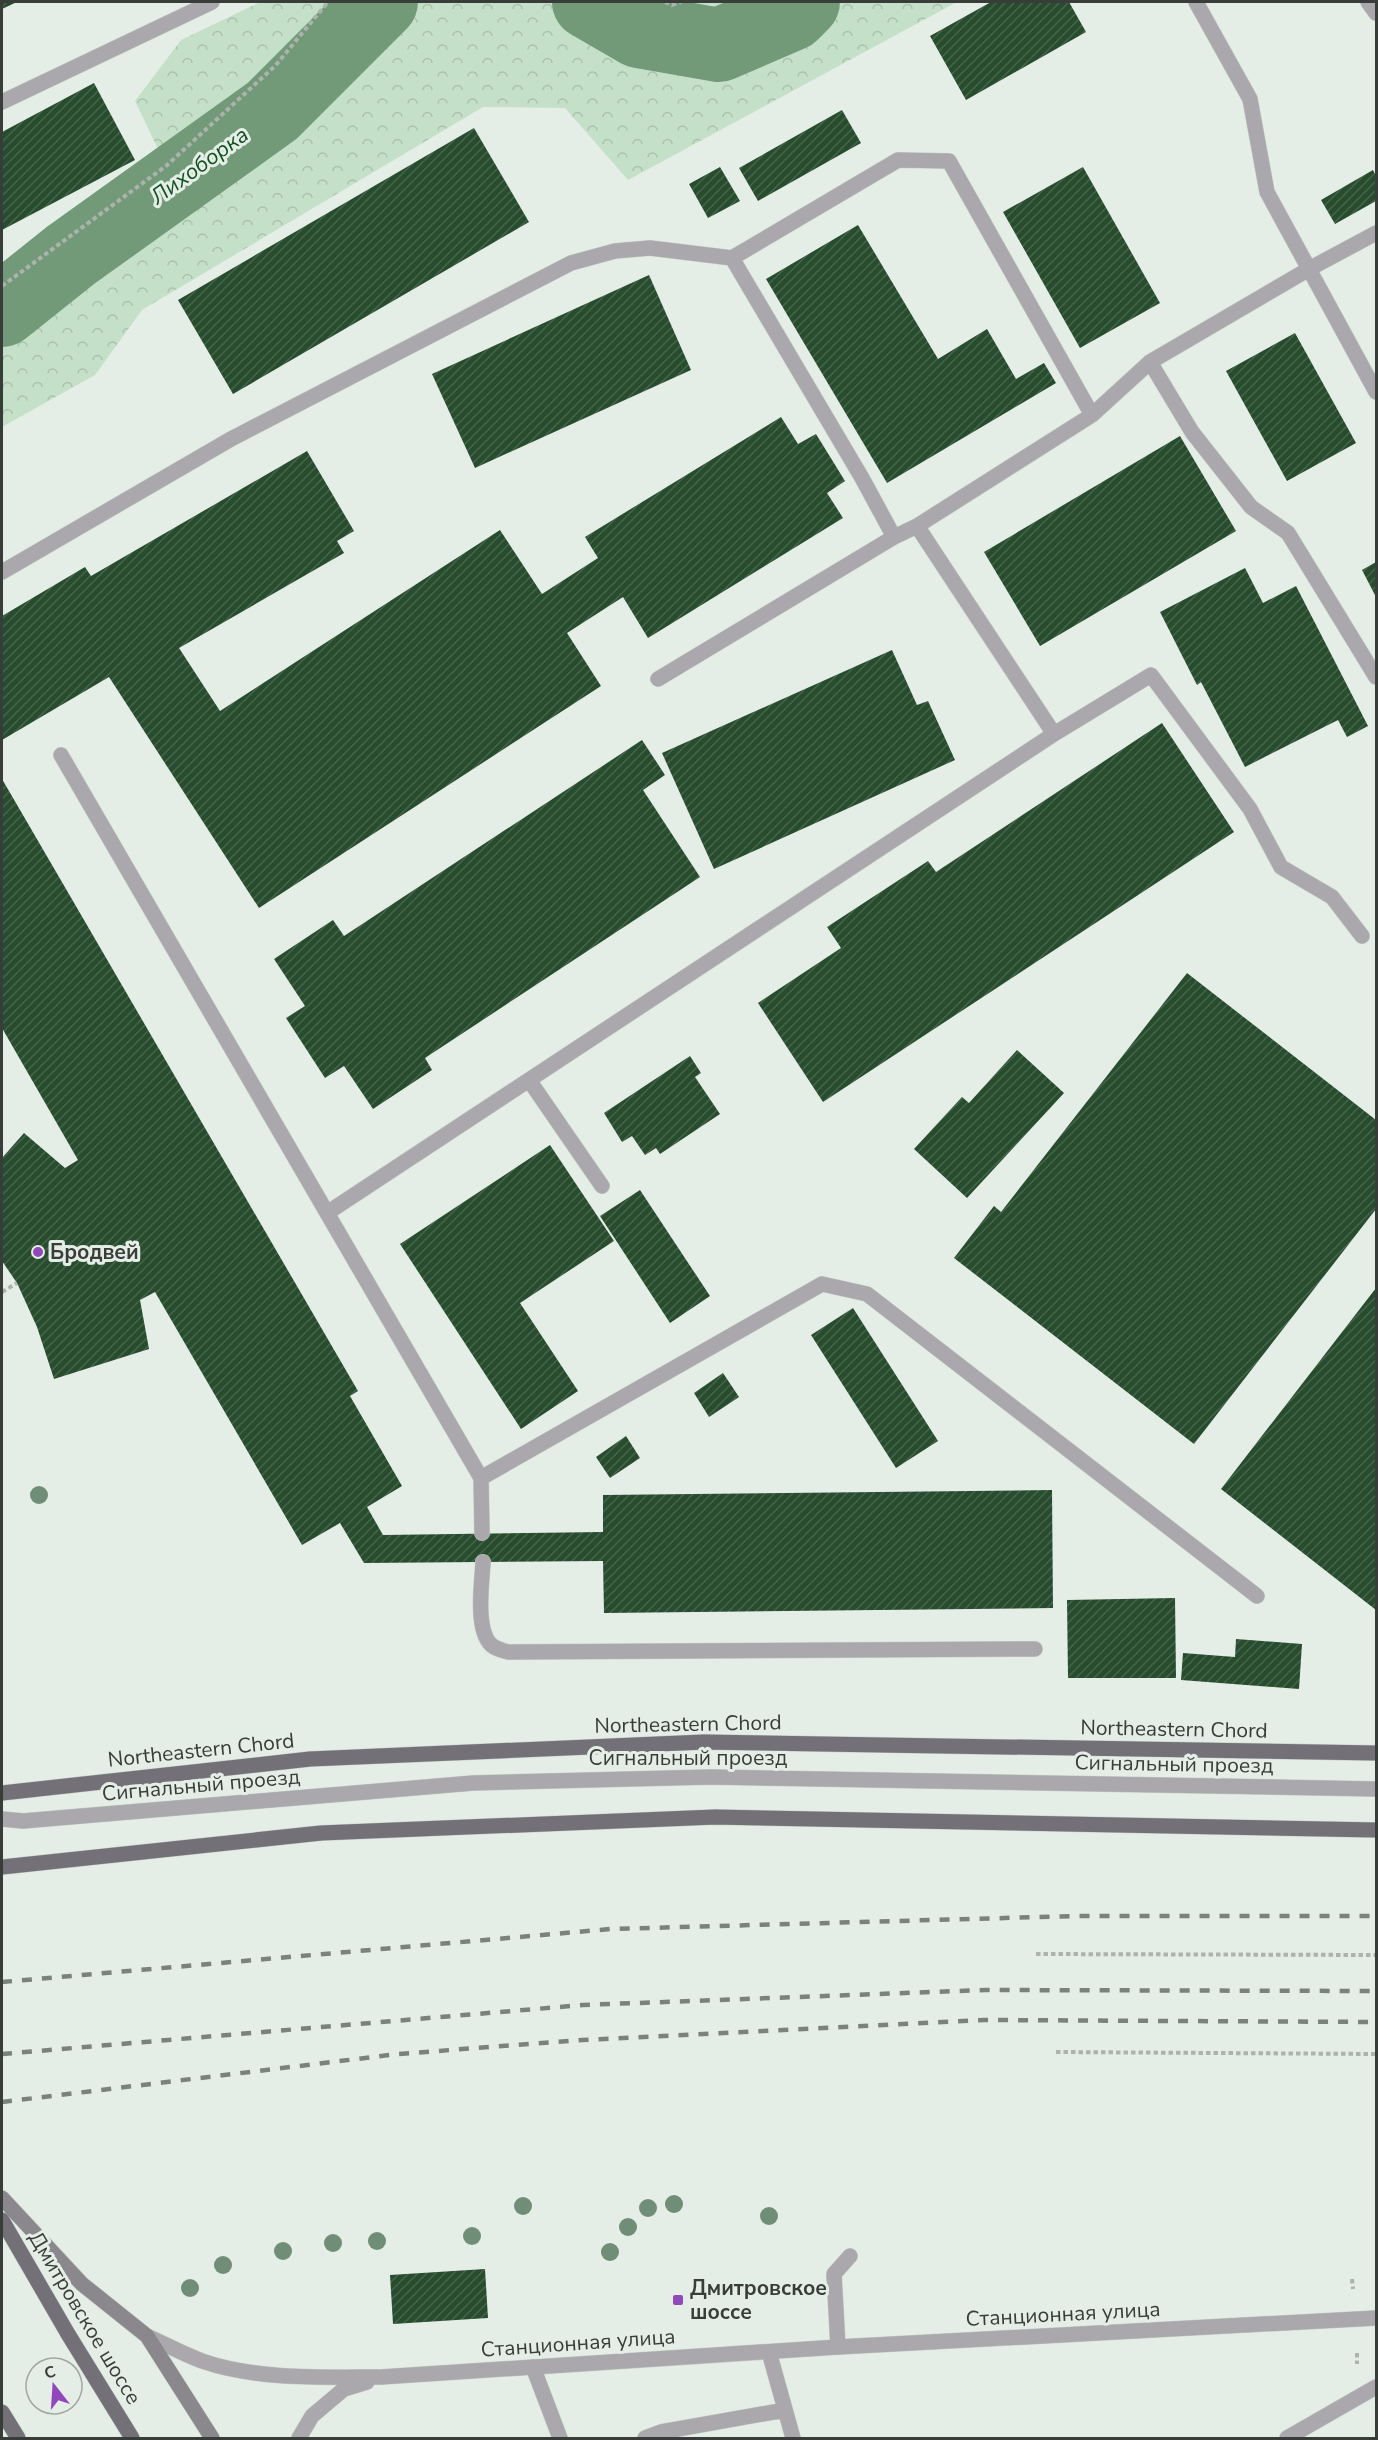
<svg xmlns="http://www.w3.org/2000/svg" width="1378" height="2440" font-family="'Nunito Sans',sans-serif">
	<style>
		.forest { fill: url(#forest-crowns) }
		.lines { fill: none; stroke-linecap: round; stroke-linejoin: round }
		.river { stroke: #729a78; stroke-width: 74 }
		.building { fill: url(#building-hatch) }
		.service-casing { stroke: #c3cbc4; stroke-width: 16 }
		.tertiary-casing { stroke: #c3cbc4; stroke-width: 16 }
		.secondary-casing { stroke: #c3cbc4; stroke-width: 16 }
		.primary-casing { stroke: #c3cbc4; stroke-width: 16 }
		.path { stroke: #acb3ad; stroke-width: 4; stroke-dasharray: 4.5 3; stroke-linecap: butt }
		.service { stroke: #aaa8ac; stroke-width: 15 }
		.tertiary { stroke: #aaa8ac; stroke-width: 15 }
		.secondary { stroke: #8b888d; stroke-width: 15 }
		.primary { stroke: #747078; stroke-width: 15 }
		.rail { stroke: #7b817c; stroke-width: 4.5; stroke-dasharray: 10 10; stroke-linecap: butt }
		.tree { fill: #708d77 }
		.poi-dot { fill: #9148bb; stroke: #e5eee6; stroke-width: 2 }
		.labels { text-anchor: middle; stroke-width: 6; stroke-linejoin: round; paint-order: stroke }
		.poi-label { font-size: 21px; font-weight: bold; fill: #393d3a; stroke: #e5eee6; text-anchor: start }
		.street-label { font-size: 21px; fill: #393d3a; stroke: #e5eee6 }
		.water-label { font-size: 22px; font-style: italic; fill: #135123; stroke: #e5eee6 }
	</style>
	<defs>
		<pattern id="forest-crowns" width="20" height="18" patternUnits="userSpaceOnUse" patternTransform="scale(1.5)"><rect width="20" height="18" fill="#c5e0c8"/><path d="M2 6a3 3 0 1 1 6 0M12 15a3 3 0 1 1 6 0" fill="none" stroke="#aac1ad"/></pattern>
		<pattern id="building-hatch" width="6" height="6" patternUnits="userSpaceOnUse" patternTransform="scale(1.5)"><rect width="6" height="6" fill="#274c2e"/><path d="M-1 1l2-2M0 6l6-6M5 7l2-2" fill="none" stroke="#46644c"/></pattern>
	</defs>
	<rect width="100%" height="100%" fill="#e5eee6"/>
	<!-- forest -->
	<path class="forest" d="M260 2H957L628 180 565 108 483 107 142 310 95 375 2 427V268L166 166 135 101 181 40Z"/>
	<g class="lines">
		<!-- river -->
		<path class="river" d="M589 2 639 31 719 45 791 14 803 2
			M2 310 71 255 272 111 381 2"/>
	</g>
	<!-- building -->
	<path class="building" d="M2 2H17L2 9Z
		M991 2H1069L1086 32 966 100 930 36Z
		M94 83 135 160 2 230V132Z
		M842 110 861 143 758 201 739 168Z
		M474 128 529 222 233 394 178 300Z
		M720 167 740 201 708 218 689 184Z
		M1083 167 1160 303 1080 348 1003 212Z
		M1373 170 1376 176V201L1335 224 1321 200Z
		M858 225 938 359 987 329 1016 379 1044 363 1056 383 887 483 766 279Z
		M649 275 691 370 475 468 432 374Z
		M1295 333 1356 443 1287 481 1226 371Z
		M781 417 798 444 816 434 845 481 827 493 843 518 648 638 623 597 567 633 601 686 259 908 109 677 2 740V616L85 567 91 576 307 451 354 531 337 541 344 553 179 648 220 711 500 530 542 594 598 558 585 537Z
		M1180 436 1236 531 1040 646 984 552Z
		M1376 562V597L1362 570Z
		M1245 568 1263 603 1296 586 1368 726 1347 737 1338 720 1245 767 1201 682 1197 685 1160 612Z
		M892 650 917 705 928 701 955 760 714 869 662 753Z
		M1162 723 1234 832 823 1102 758 1003 841 948 827 927 928 861 936 872Z
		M642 740 665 775 643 790 700 877 425 1058 432 1070 373 1109 344 1066 325 1078 286 1018 305 1006 274 959 333 920 344 936Z
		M2 779 358 1391 350 1396 402 1486 367 1507 383 1535 603 1532V1495L1052 1490 1053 1608 604 1613 603 1561 364 1563 340 1523 302 1545 155 1292 140 1300 149 1349 54 1379 37 1327 17 1283 2 1261V1158L24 1133 65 1168 78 1160 2 1028Z
		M1187 973 1376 1120V1209L1194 1444 954 1258 994 1206 1001 1212Z
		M1017 1050 1064 1093 967 1198 914 1149 962 1097 969 1103Z
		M690 1056 701 1073 695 1077 720 1114 660 1154 656 1148 645 1155 632 1136 622 1142 604 1113Z
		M550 1145 614 1241 520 1303 578 1391 521 1429 400 1244Z
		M640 1190 710 1296 670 1323 600 1216Z
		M1376 1288V1610L1221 1489Z
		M853 1308 938 1441 896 1468 811 1335Z
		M723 1373 739 1397 709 1417 694 1393Z
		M626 1436 640 1458 610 1478 596 1457Z
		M1175 1598 1176 1678H1068L1067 1600Z
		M1236 1639 1302 1644 1299 1689 1181 1680 1183 1653 1235 1657Z
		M485 2269 488 2318 393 2324 390 2275Z"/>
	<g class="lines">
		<defs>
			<path id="service" d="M1368 2 1376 13
				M2 102 212 2
				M1376 233 1309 269 1376 392
				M732 258 862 478 894 537
				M1150 362 1192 432 1251 507 1288 533 1376 677
				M2 572 231 439 571 263 615 251 650 248 732 258 898 160 949 161 1092 415
				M658 679 894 537 917 526 1092 415 1150 362 1309 269 1267 192 1250 99 1196 2
				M1054 734 1151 675 1250 809 1281 867 1332 897 1362 936
				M61 755 481 1478 822 1284 867 1294 1257 1596
				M529 1080 602 1186
				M327 1213 1054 734 917 526
				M481 1478 482 1533
				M483 1562C482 1583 474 1634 494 1647 498 1649 504 1651 508 1652L1035 1649
				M838 2347 834 2274 850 2256
				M769 2352 793 2438
				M533 2367 560 2438
				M645 2438 661 2432 785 2410
				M1287 2438 1376 2387"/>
			<path id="tertiary" d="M2 1819 23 1821 473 1783 711 1777 1376 1789
				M147 2336C165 2344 183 2354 202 2361 256 2380 324 2377 381 2377L838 2347 1376 2318
				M299 2438 312 2416 344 2389 367 2382"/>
			<path id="secondary" d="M2 2198 82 2284 147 2336 212 2438"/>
			<path id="primary" d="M2 1793 310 1759 704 1742 1376 1753
				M2 1867 321 1833 715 1817 1376 1830
				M2 2220 68 2334 132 2438
				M2 2412 18 2438"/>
		</defs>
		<!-- service casing -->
		<use href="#service" class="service-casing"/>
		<!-- tertiary casing -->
		<use href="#tertiary" class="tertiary-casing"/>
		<!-- secondary casing -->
		<use href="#secondary" class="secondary-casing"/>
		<!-- primary casing -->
		<use href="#primary" class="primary-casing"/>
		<!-- path -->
		<path class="path" d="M665 2 672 5 681 2
			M2 286 166 166 275 66 328 2
			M2 1292 17 1283
			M1036 1954 1376 1955
			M1056 2052 1376 2054
			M1352 2279 1353 2289
			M1357 2353V2364"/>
		<!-- service -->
		<use href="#service" class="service"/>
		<!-- tertiary -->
		<use href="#tertiary" class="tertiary"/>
		<!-- secondary -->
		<use href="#secondary" class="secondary"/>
		<!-- primary -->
		<use href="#primary" class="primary"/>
		<!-- rail -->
		<path class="rail" d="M2 1982 611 1929 1076 1916H1376
			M2 2054 583 2005 985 1990 1376 1991
			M2 2102 398 2054 582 2040 985 2020 1376 2022"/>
	</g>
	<!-- trees -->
	<g class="tree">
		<circle cx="39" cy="1495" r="9"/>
		<circle cx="674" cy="2204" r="9"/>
		<circle cx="523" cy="2206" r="9"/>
		<circle cx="648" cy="2208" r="9"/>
		<circle cx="769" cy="2216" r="9"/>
		<circle cx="628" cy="2227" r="9"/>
		<circle cx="472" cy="2236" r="9"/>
		<circle cx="377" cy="2241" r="9"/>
		<circle cx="333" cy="2243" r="9"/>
		<circle cx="283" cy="2251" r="9"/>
		<circle cx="610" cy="2252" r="9"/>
		<circle cx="223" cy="2265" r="9"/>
		<circle cx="190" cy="2288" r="9"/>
	</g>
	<!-- markers -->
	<g class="poi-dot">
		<circle cx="38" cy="1252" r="6"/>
		<rect x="672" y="2294" width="12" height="12" rx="3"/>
	</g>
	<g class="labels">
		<!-- poi labels -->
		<g class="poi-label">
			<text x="50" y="1259">Бродвей</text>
			<text x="690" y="2295">Дмитровское<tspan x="690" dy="24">шоссе</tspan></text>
		</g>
		<!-- street labels -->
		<g class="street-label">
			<text transform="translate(688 1724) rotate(-1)" y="7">Northeastern Chord</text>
			<text transform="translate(1174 1729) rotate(1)" y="7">Northeastern Chord</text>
			<text transform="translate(201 1750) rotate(-6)" y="7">Northeastern Chord</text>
			<text x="688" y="1765">Сигнальный проезд</text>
			<text transform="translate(1174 1764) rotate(1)" y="7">Сигнальный проезд</text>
			<text transform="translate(201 1785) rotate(-5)" y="7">Сигнальный проезд</text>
			<text transform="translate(1063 2314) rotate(-3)" y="7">Станционная улица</text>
			<text transform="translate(85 2318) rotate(59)" y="7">Дмитровское шоссе</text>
			<text transform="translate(578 2343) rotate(-4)" y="7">Станционная улица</text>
		</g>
		<!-- water labels -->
		<g class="water-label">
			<text transform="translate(199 165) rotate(-36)" y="8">Лихоборка</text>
		</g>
	</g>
	<!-- border -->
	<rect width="1378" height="2440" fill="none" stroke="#393d3a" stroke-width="6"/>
	<!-- north arrow -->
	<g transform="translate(54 2386) rotate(343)"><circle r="28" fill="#e5eee6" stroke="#a0a7a1" stroke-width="1.5"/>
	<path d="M0-4.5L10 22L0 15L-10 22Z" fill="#9148bb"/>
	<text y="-9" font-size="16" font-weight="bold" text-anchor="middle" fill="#393d3a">С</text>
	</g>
</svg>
